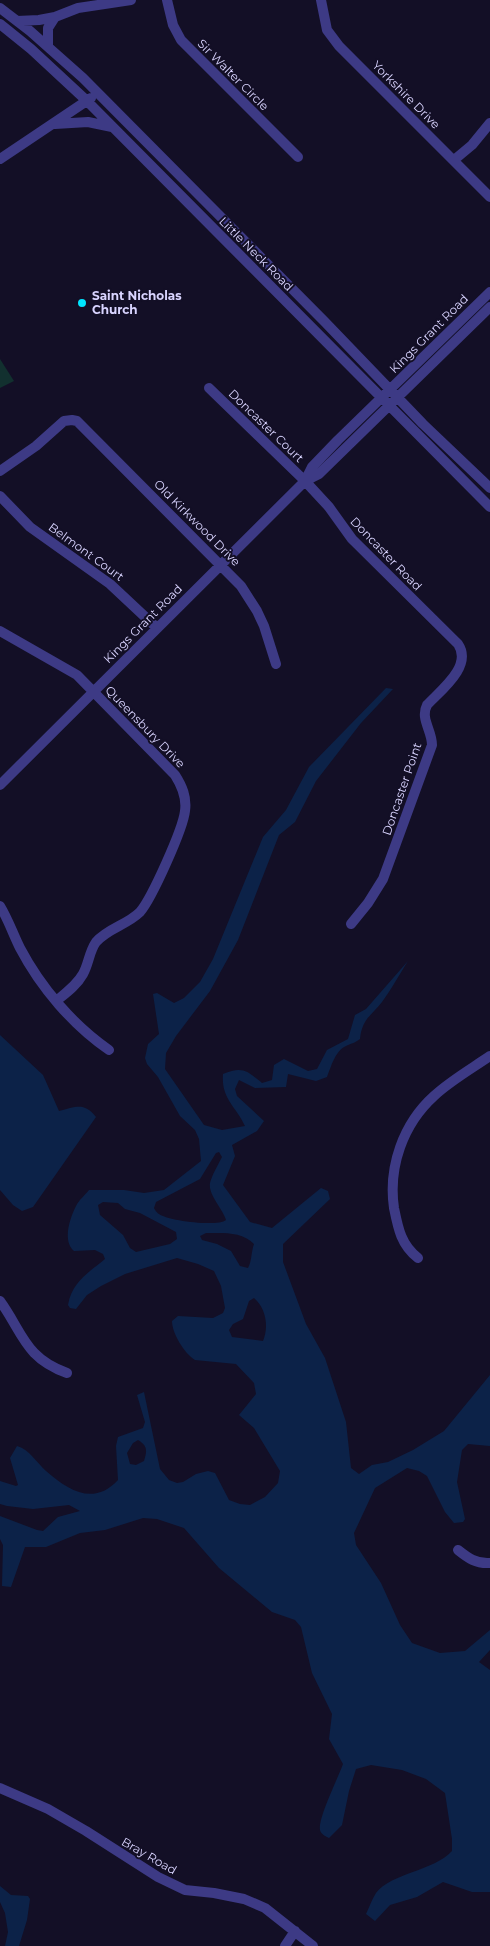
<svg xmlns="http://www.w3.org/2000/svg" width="490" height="1946" font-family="Montserrat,sans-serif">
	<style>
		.green { fill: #12302f }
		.water { fill: #0c2248; fill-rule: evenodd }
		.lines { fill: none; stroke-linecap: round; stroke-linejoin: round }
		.minor { stroke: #3d3a85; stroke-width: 10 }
		.poi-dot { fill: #00e5ff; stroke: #130f26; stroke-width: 2 }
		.labels { text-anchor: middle; stroke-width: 4; stroke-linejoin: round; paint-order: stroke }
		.street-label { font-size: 12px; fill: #d9d4ff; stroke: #130f26 }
		.poi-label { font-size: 12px; font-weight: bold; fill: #d9d4ff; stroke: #130f26; text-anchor: start }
	</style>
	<rect width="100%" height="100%" fill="#130f26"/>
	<!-- green -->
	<path class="green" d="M0 359 14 381 0 388Z"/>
	<!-- water -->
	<path class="water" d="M386 688 393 689 361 723 316 781 295 822 279 835 238 940 210 991 176 1036 166 1053 165 1069 204 1125 222 1130 245 1126C236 1106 221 1099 223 1074 243 1066 247 1071 262 1083L272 1080 274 1065 284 1059 308 1071 317 1069 327 1050 348 1039 355 1015 366 1009 408 961C399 975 391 990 382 1002 371 1016 362 1019 360 1039 355 1043 352 1043 346 1046 335 1051 331 1067 327 1077L316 1081 288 1074 286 1087 255 1088 239 1080 235 1089 237 1096 264 1121 257 1131 232 1145 235 1156 223 1185 250 1222 272 1228 321 1188 328 1191 330 1199 283 1244V1262L306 1324 325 1358 346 1422 351 1468 359 1474 372 1465 388 1462 413 1450 444 1431 490 1375V1446L468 1444 462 1450 457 1482 465 1519 463 1522 454 1523 445 1512 427 1476 419 1471 407 1468 375 1488 354 1533 356 1545 381 1583 400 1625 412 1643 440 1653 465 1651 490 1630V1650L479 1662 490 1670V1892H472L443 1882 417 1897 390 1905 375 1921 366 1914C369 1908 372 1899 376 1893 391 1873 434 1871 452 1851V1839L445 1793 426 1779 402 1770 371 1765 356 1769 349 1791 342 1825 329 1838C325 1836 321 1834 320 1830 318 1818 338 1778 343 1764L329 1739 332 1714 312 1673 301 1627 295 1620 272 1612 219 1568 184 1528 157 1519 143 1518 105 1530 80 1533 46 1547H25L11 1587 2 1586 3 1545 0 1539V1516L37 1530 43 1531 58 1517 80 1511 69 1505 33 1509 7 1506 0 1504V1481L16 1486 18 1485 10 1458 17 1446C30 1450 36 1462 46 1471 69 1491 94 1506 118 1480L116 1446 118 1437 143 1428 145 1422 137 1395 144 1392 160 1469 169 1480 177 1483 183 1482 196 1474 208 1471 215 1473 229 1500 240 1504 250 1505 265 1497 278 1483 280 1471 254 1428 239 1415 256 1394 254 1383 236 1364 195 1360C184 1353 172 1333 172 1321L178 1316 213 1318 223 1313 225 1308 221 1286 214 1271 198 1264 177 1258 125 1274 101 1286 87 1295 76 1309 70 1308 68 1305C72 1282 88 1273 105 1259L103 1254 95 1250 74 1251C62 1241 70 1218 76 1206 79 1200 85 1195 89 1190H124L144 1193 164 1190 201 1161 199 1139 195 1130 180 1116 158 1077 147 1064 145 1058 148 1044 159 1034 153 994 157 993 174 1003 184 998 200 982 213 959 263 837 286 810 309 767ZM219 1152 222 1157C218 1165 212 1175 210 1183 208 1195 223 1209 226 1220 218 1227 168 1221 159 1214 158 1214 154 1209 154 1208L156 1202 200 1179 216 1153ZM103 1202 118 1203 125 1209 140 1213 176 1232 177 1239 170 1244 136 1252 130 1248 123 1235 100 1215 98 1205ZM206 1233C222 1233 242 1231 254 1244 251 1252 252 1261 248 1268L240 1266 231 1251 217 1244 202 1240 200 1236ZM254 1298C266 1308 269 1327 263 1341L232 1337 229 1330 233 1324 243 1319 249 1301ZM138 1440C148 1446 147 1451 144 1461L136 1465 130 1464 127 1453 133 1443Z
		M0 1035 43 1075 59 1111C76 1107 84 1102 96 1117L33 1207 22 1211 13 1205 0 1190Z
		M0 1886 11 1895 28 1896 30 1899 27 1920 19 1946H5L8 1932 5 1913 0 1902Z"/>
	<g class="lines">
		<!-- minor -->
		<path class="minor" d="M167 0 173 25 181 40 298 157
			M321 0 327 30 339 46 490 197
			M0 8 30 31 83 78 324 321 423 424 490 488
			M17 21 39 20 55 17 78 8 131 0
			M0 24 31 49 87 101 490 507
			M48 47V28L55 17
			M55 124 88 122 112 127
			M0 159 91 98
			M454 160 472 145 490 123
			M209 388 305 481 329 507 352 539 458 644C473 666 441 690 427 705 420 719 432 730 432 745L383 879 368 903 351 924
			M0 471 36 446 64 421 72 420 77 421 241 586 257 611 264 626 276 664
			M305 481 312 467 338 440 490 292
			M0 496 30 527 110 584 157 628
			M0 631 77 675 175 775C182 786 187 797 185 811 183 829 152 898 140 912 127 925 108 928 96 942 89 952 89 963 83 974 77 985 66 993 56 1001
			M0 785 305 481 319 474 490 307
			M0 906C8 919 13 934 20 948 41 988 73 1025 109 1050
			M418 1258C401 1245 398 1228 394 1208 388 1167 403 1124 434 1096 450 1081 471 1069 490 1056
			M0 1301C23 1333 25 1358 67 1373
			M458 1550C468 1558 476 1564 490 1563
			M0 1788 48 1809 86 1831 158 1877 185 1890 214 1893 244 1899 265 1908 313 1946
			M285 1946 295 1931"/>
	</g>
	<!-- markers -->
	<circle class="poi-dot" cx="82" cy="303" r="5"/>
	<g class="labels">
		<!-- street labels -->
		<g class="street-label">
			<text transform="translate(233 75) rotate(45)" y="4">Sir Walter Circle</text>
			<text transform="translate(406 95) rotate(45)" y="4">Yorkshire Drive</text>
			<text transform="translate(256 254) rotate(45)" y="4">Little Neck Road</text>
			<text transform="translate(429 334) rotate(-45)" y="4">Kings Grant Road</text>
			<text transform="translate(266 426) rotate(44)" y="4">Doncaster Court</text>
			<text transform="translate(197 523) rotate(45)" y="4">Old Kirkwood Drive</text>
			<text transform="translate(86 552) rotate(36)" y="4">Belmont Court</text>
			<text transform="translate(386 554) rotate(46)" y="4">Doncaster Road</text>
			<text transform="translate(143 624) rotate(-45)" y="4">Kings Grant Road</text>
			<text transform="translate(145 727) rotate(46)" y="4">Queensbury Drive</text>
			<text transform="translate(402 789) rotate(-71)" y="4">Doncaster Point</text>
			<text transform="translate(149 1856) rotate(30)" y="4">Bray Road</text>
		</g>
		<!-- poi labels -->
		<g class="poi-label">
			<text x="92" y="300">Saint Nicholas<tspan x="92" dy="14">Church</tspan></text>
		</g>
	</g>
</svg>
